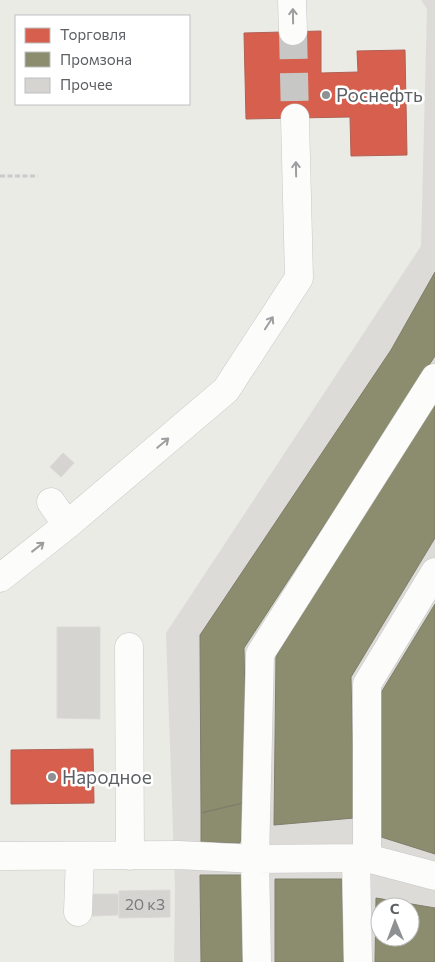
<svg xmlns="http://www.w3.org/2000/svg" width="435" height="962" font-family="Commissioner,sans-serif">
	<style>
		.industrial { fill: #dcdbd7; fill-rule: evenodd }
		.shops { fill: #d6604d; stroke: #b16054 }
		.industry { fill: #8c8c6e; stroke: #7e7e6b; fill-rule: evenodd }
		.building { fill: #d5d4d1; stroke: #dad9d6 }
		.lines { fill: none; stroke-linecap: round; stroke-linejoin: round }
		.minor-tunnel { stroke: #c7c8c5; stroke-width: 28; stroke-dasharray: 28 14; stroke-linecap: butt }
		.minor-casing { stroke: #c7c7c7; stroke-width: 29 }
		.path { stroke: #c9ccca; stroke-width: 3; stroke-dasharray: 5 2.5; stroke-linecap: butt }
		.minor { stroke: #fcfcfb; stroke-width: 28 }
		.oneway { stroke: #9c9ea0 }
		.poi-dot { fill: #8e9091; stroke: #fff; stroke-width: 2 }
		.labels { text-anchor: middle; stroke-width: 5; stroke-linejoin: round; paint-order: stroke }
		.number-label { font-size: 16px; fill: #7b7d7f }
		.poi-label { font-size: 19px; fill: #5c5f63; stroke: #fff; text-anchor: start }
	</style>
	<rect width="100%" height="100%" fill="#ebebe6"/>
	<!-- industrial -->
	<path class="industrial" d="M421 0H435V962H174L175 887 166 633 421 246 427 9ZM380 907H410V937H380Z"/>
	<!-- shops -->
	<path class="shops" d="M321 31V73L358 72 357 51 405 50 407 155 351 156 350 117 246 119 244 33Z
		M93 749 94 803 11 804V750Z"/>
	<!-- industry -->
	<path class="industry" d="M435 272V356L244 648 247 802 201 813 200 635 391 350Z
		M435 403V538L351 677 354 818 274 825 276 656Z
		M435 604V854L378 836 379 696Z
		M247 802 240 843 201 842V813Z
		M200 875H242L243 962H201Z
		M275 879H342L344 962H275Z
		M376 898 435 908V962H375ZM380 907H410V937H380Z"/>
	<!-- building -->
	<path class="building" d="M63 453 74 463 61 477 50 467Z
		M57 627H100V719L57 718Z
		M170 890V917L119 918V891Z
		M92 894H118V915L92 916Z"/>
	<g class="lines">
		<!-- minor-tunnel -->
		<path class="minor-tunnel" d="M293 31 295 118"/>
		<defs>
			<path id="minor" d="M292 0 293 31
				M51 502 67 525
				M0 578 67 525 226 390 299 278 295 118
				M129 647 130 856
				M0 856 179 855 255 859 367 858 435 876
				M356 858 358 962
				M367 858V684L435 572
				M78 912 80 856
				M257 962 255 859 260 654 435 378"/>
		</defs>
		<!-- minor casing -->
		<use href="#minor" class="minor-casing"/>
		<!-- path -->
		<path class="path" d="M0 176H38"/>
		<!-- minor -->
		<use href="#minor" class="minor"/>
	</g>
	<!-- one-way arrows -->
	<defs><path id="oneway-shaft" d="M-6 0H5M1.5-3L5.5 0L1.5 3" fill="none" stroke-width="1.6" stroke-linecap="round" stroke-linejoin="round" transform="scale(1.25)"/></defs>
	<g class="oneway">
		<use href="#oneway-shaft" transform="translate(293 16) rotate(-91)"/>
		<use href="#oneway-shaft" transform="translate(296 169) rotate(-91)"/>
		<use href="#oneway-shaft" transform="translate(269 323) rotate(-57)"/>
		<use href="#oneway-shaft" transform="translate(163 443) rotate(-40)"/>
		<use href="#oneway-shaft" transform="translate(38 547) rotate(-38)"/>
	</g>
	<!-- markers -->
	<g class="poi-dot">
		<circle cx="326" cy="95" r="5"/>
		<circle cx="52" cy="777" r="5"/>
	</g>
	<g class="labels">
		<!-- number labels -->
		<g class="number-label">
			<text x="145" y="910">20 к3</text>
		</g>
		<!-- poi labels -->
		<g class="poi-label">
			<text x="336" y="102">Роснефть</text>
			<text x="62" y="784">Народное</text>
		</g>
	</g>
	<!-- legend -->
	<rect x="15" y="15" width="175" height="90" fill="#ffffff" stroke="#bebfc1"/>
	<rect x="25" y="28" width="25" height="15" fill="#d6604d" stroke="#bebfc1"/>
	<text x="60" y="40" font-size="15" fill="#5c5f63">Торговля</text>
	<rect x="25" y="52" width="25" height="15" fill="#8c8c6e" stroke="#bebfc1"/>
	<text x="60" y="65" font-size="15" fill="#5c5f63">Промзона</text>
	<rect x="25" y="78" width="25" height="15" fill="#d5d4d1" stroke="#bebfc1"/>
	<text x="60" y="90" font-size="15" fill="#5c5f63">Прочее</text>
	<!-- north arrow -->
	<g transform="translate(395 922) rotate(359)"><circle r="24" fill="#ffffff" stroke="#bebfc1"/>
	<path d="M0-4L9 19L0 12L-9 19Z" fill="#8e9091"/>
	<text y="-8" font-size="14" font-weight="bold" text-anchor="middle" fill="#5c5f63">С</text>
	</g>
</svg>
